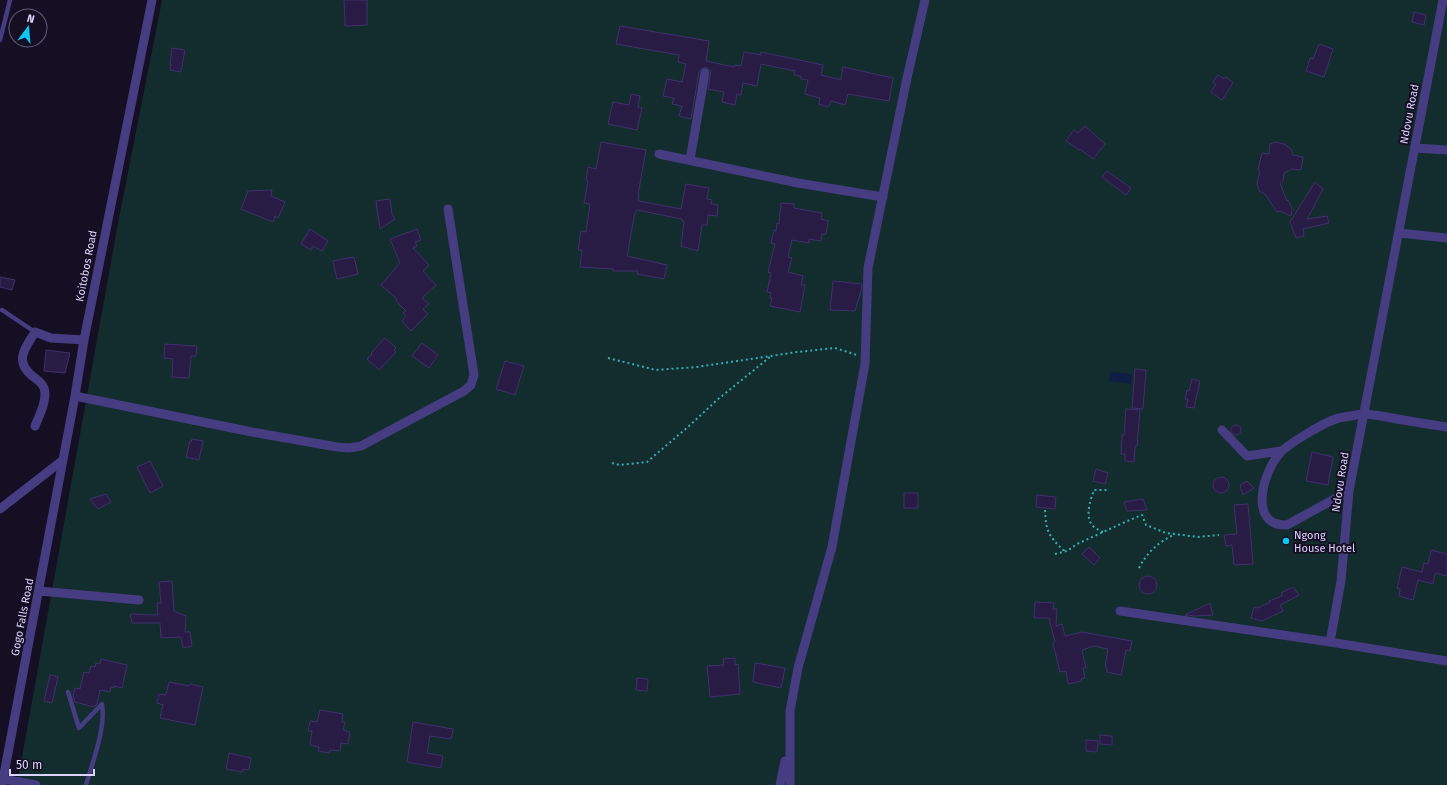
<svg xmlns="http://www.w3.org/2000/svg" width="1447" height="785" font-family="'Fira Sans',sans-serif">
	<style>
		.green { fill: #132c2e }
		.water { fill: #0e1e44 }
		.building { fill: #281c44; stroke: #412f6f }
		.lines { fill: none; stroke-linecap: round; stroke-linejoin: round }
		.path { stroke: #34aeb1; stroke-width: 2; stroke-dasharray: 2 3; stroke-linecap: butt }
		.service { stroke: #453c81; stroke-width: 4.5 }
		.minor { stroke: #453c81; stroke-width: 9 }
		.poi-dot { fill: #0ac8f3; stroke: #150f24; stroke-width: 1.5 }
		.labels { text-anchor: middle; stroke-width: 4; stroke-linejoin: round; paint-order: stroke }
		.street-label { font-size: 11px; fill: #dcd4fd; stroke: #150f24 }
		.poi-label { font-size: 11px; fill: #dcd4fd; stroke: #150f24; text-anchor: start }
	</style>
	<rect width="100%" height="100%" fill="#150f24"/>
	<!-- green -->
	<path class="green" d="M162 0H1447V785H17L118 223Z"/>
	<!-- water -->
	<path class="water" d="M1111 372 1132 374 1131 384 1108 381Z"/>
	<!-- building -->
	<path class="building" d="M344 0H367V25L345 26Z
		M1414 12 1426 15 1424 25 1412 22Z
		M620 26 709 41 706 61 734 67 735 65 741 66 744 52 761 55V52L823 65 821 75 841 80 843 67 893 78 889 101 848 94 845 105 831 101 829 107 819 104 820 98 805 94 808 80 801 79V76L794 75 795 71 761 64 757 86 743 83 741 95 737 94 735 105 722 102 724 92 708 89 711 71 706 67 701 69 699 72 691 119 679 116 682 106 672 104 674 98 663 96 667 79 682 82 686 64 678 62 679 55 616 44Z
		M1319 44 1333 49 1324 77 1306 71 1310 58 1313 59Z
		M172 48 185 50 181 72 170 70 171 64H170Z
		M1218 75 1224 79 1226 77 1233 83 1222 100 1211 92 1216 84 1213 82Z
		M631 94 640 96 638 107 642 108 637 130 608 124 613 102 629 105Z
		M1085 126 1105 144 1093 159 1080 149 1079 150 1066 141 1074 130 1078 133Z
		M601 142 646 150 638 195H639L638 201 681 209 686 184 709 188 707 199 712 200 711 204 718 205 717 216 708 215 707 225H702L698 251 681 246 684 221H682V219L637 210 635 212 627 256 667 265 664 279 637 274 638 271H613V269L580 267 582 250H578L581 231 586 232 590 204 584 203 588 181 586 180 588 167 596 169Z
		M1276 142 1284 144 1291 149 1293 155 1303 157 1301 170 1292 169 1284 173 1283 181 1280 183 1287 201 1288 200 1292 209 1291 216 1280 211 1277 212 1265 194 1259 191 1257 184 1260 171 1258 170 1262 153 1269 154 1270 144Z
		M1107 171 1131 188 1126 195 1102 177Z
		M1315 182 1323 189 1307 219 1327 216 1329 223 1303 229 1304 236 1296 238 1290 222Z
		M272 190 271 196 285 202 278 218 275 216 273 222 241 209 248 191Z
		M390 199 392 214 395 219 380 229 376 201Z
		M781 203 794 204V208L822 213 821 219 828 221 826 234H822L821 241 809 239V243L792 240 788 257 792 258 788 272 803 276 801 285H805L800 312 770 306 772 298H770L771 293 767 292 771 273 768 272 775 244 771 243 774 230 776 231 777 223 779 224Z
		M310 229 328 241 322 251 313 246 311 250 301 244Z
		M417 229 421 240 415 242 417 246 413 248 429 265 423 271 436 285 422 298 429 304 423 309 428 314 411 331 402 321 406 316 403 313 406 311 396 301 397 299 381 285 400 263 390 239Z
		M354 257 358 274 337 279 333 261Z
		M0 277 15 280 12 290 0 287Z
		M833 281 862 284 861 291 855 311 830 310Z
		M385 338 396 348 394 350 396 352 379 370 367 359 372 354 371 353Z
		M422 343 438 355 429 368 412 356Z
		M165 344 197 346 196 356H191L189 378 172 377 173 359 164 358Z
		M46 350 70 353 65 373 44 371Z
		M505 361 524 366 515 395 496 389Z
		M1135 369 1146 370 1143 409 1132 408Z
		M1192 379 1200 381 1194 408 1186 407 1188 399H1185L1187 390 1189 391Z
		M1126 409 1140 410 1137 446H1135L1134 462 1125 461V454H1121L1122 438V435H1124Z
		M1231 430a5 5 0 1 1 10 0a5 5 0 1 1-10 0Z
		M192 439 203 441 199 460 186 457 190 441 191 442Z
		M1312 452 1333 457 1328 485 1306 481Z
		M150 461 163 486 150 493 137 467Z
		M1096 469 1108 473 1105 484 1093 481Z
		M1213 485a8 8 0 1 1 16 0a8 8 0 1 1-16 0Z
		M1247 481 1254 488 1243 495 1240 485Z
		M904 493H918V508H904Z
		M106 494 111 502 98 509 90 499Z
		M1037 495 1056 497 1055 509 1036 507Z
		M1143 499 1147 510 1127 511 1124 502Z
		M1248 504 1253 564 1234 565 1232 545 1226 546 1224 535 1237 534 1234 505Z
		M1089 547 1100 558 1094 565 1082 554Z
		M1431 550 1447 554V576L1435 573 1433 584 1418 580 1413 600 1399 596 1400 589 1397 588 1402 567 1422 572 1424 563 1428 564Z
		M1139 585a9 9 0 1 1 18 0a9 9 0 1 1-18 0Z
		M172 581 174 611 186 616 185 632H190L192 646 183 648 181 637 161 638 160 623H132L130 614 158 615 157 603H161L159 582Z
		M1293 587 1299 595 1280 605 1283 611 1262 621 1251 618 1254 607 1258 608 1270 602 1269 601 1282 596 1281 593Z
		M1035 602 1054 603 1053 609H1057L1056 626 1062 624 1065 636 1082 632 1132 641 1130 651 1126 650 1121 675 1107 672V668L1105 667 1108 649 1094 646 1082 650 1086 668H1083L1085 678 1081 679 1082 681 1068 684 1066 671 1060 672 1053 643 1055 642 1049 618H1034Z
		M1210 603 1213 615 1195 616 1185 615Z
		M735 658V665L738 664 740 694 710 697 707 666 724 665 723 659Z
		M101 659 127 665 122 688 114 686V688L111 687 110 692 100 690 97 704 94 707 75 702 73 696 75 688 80 689 84 672 89 673 91 666 95 667 96 663 100 664Z
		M755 663 785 668 781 688 753 682Z
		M50 675 58 677 52 703 44 701Z
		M637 678 648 679 647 691 636 690Z
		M169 682 189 686 190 684 203 687 195 725 160 718 163 705 157 703 159 694 166 695Z
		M320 710 343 714 342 722H345L343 730 350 732 348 744 341 743 340 751 330 750 329 753 318 751 319 747 310 745 312 731H308L310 721 317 722Z
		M413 722 453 729 451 739 430 736 427 753 443 756 441 768 407 762Z
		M1100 735 1112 736V745L1100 744Z
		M1086 740 1098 741 1097 752 1086 751Z
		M229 753 251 758 249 770 243 769 242 772 226 769Z"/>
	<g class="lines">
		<!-- path -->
		<path class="path" d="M608 358 656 370 697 367 797 352 835 348 857 355
			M612 463 620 465 647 462 689 426 717 400 770 357
			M1045 510C1046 531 1048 535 1063 550H1065
			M1103 532C1100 531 1097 529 1094 527 1084 518 1090 501 1094 490H1108
			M1055 554 1067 551 1077 544 1125 522 1142 515 1146 525 1166 533 1198 537 1219 535
			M1139 568C1147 552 1159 542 1175 534"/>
		<!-- service -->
		<path class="service" d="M0 40 10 0
			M2 310 35 332
			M68 692 79 728 102 704C106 727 93 761 86 785"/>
		<!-- minor -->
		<path class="minor" d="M1443 0 1349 491 1341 581 1330 642 1447 661
			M1415 148 1447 150
			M659 154 798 183 883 197
			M690 160 705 73
			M1399 233 1447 238
			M75 396 252 432 337 447 349 448 361 446 464 391 471 385 474 375 448 209
			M35 426C39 416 48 399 44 388 41 381 36 379 31 375 14 360 26 347 35 332L51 338 84 340
			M1222 430 1247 456 1281 451
			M1349 491 1287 525C1247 527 1263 470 1281 452 1290 443 1326 421 1339 418 1346 417 1355 415 1363 414 1370 414 1379 416 1387 417 1407 421 1427 424 1447 427
			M0 509 63 460 75 396 84 340 152 0
			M39 591 139 600
			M1120 611 1330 642
			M3 779 36 785
			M2 785 63 460
			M780 785 785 761
			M790 785V711L798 668 832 547 865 364 868 268 907 78 925 0"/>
	</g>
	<!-- markers -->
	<circle class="poi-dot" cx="1286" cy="541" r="4"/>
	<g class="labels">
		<!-- street labels -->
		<g class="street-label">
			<text transform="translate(1409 114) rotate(-79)" y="4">Ndovu Road</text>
			<text transform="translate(86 266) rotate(-79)" y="4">Koitobos Road</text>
			<text transform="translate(1340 482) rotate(-81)" y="4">Ndovu Road</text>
			<text transform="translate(22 617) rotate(-79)" y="4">Gogo Falls Road</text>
		</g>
		<!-- poi labels -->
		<g class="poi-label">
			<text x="1294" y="539">Ngong<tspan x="1294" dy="13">House Hotel</tspan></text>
		</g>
	</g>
	<!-- north arrow -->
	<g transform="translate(28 28) rotate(16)"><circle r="19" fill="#150f24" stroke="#655e7b"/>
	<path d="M0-3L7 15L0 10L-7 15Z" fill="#0ac8f3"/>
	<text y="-6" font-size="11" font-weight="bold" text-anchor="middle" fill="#dcd4fd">N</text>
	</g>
	<!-- scale -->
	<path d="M10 769v6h84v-6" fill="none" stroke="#dcd4fd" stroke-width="2"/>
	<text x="16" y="769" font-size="12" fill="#dcd4fd" stroke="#150f24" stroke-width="3" paint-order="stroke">50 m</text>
</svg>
